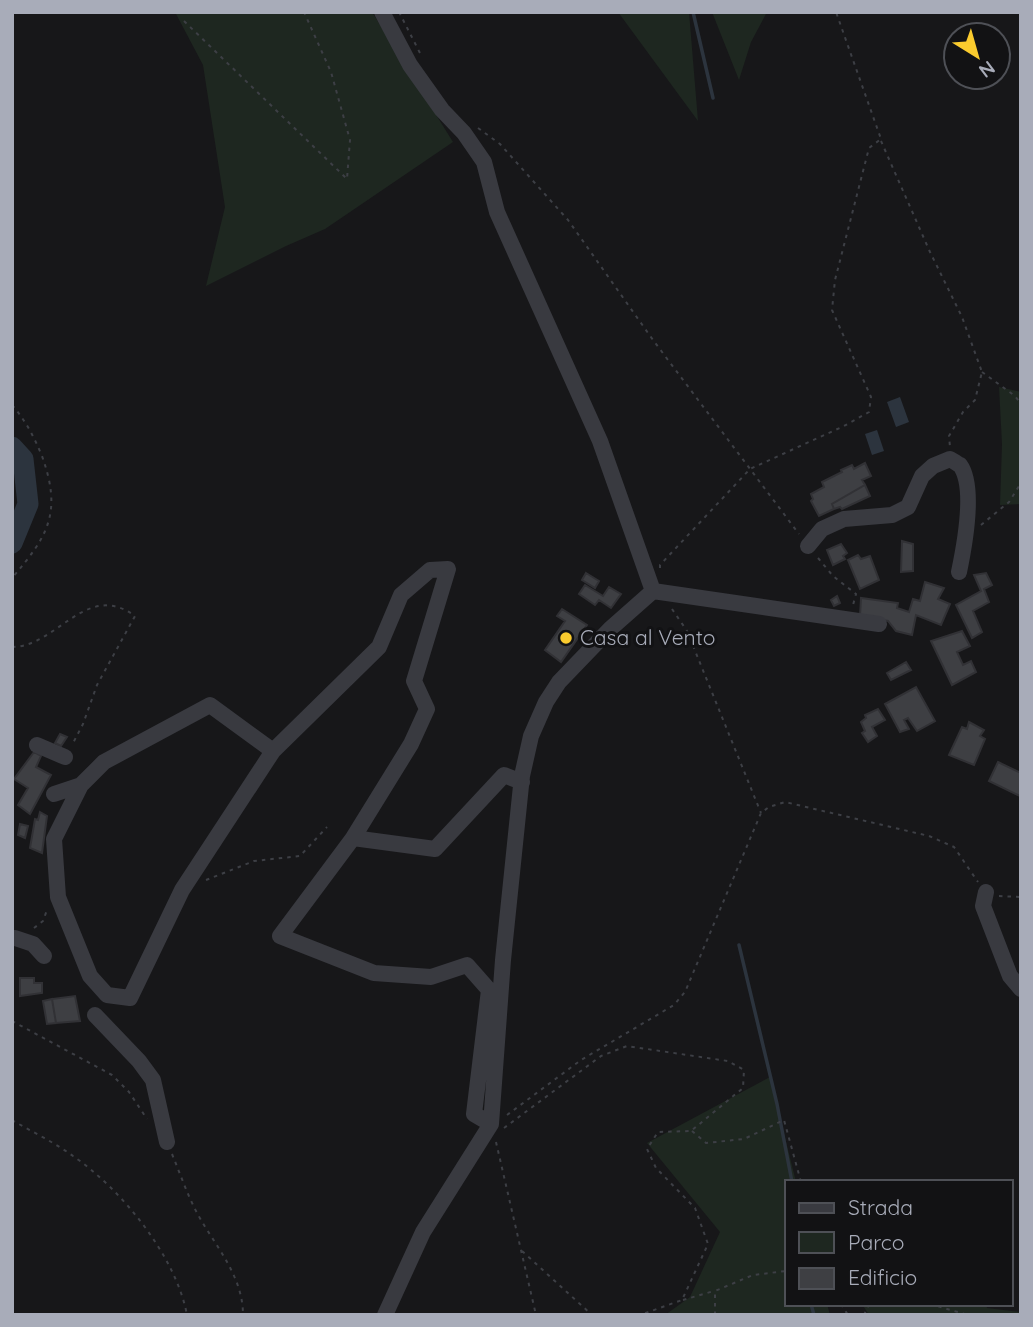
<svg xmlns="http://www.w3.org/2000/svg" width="1033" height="1327" font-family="Quicksand,sans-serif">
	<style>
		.green { fill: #1e2720 }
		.water { fill: #2c343e }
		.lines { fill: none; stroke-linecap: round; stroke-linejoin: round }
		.stream { stroke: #2c343e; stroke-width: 3.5 }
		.river { stroke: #2c343e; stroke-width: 21 }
		.building { fill: #3e3f43; stroke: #313135; stroke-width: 2 }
		.path { stroke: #3d3f45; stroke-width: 2; stroke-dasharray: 3.5 5; stroke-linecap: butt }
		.minor { stroke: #393a40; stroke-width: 16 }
		.poi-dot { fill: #facb2e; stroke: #121214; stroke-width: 2.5 }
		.labels { text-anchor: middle; stroke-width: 6; stroke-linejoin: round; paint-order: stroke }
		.poi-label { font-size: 21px; fill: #a8acb9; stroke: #121214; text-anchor: start }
	</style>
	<rect width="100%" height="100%" fill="#171719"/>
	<!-- green -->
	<path class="green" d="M175 12H372L453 142 325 229 286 246 206 286 225 207 203 65Z
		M618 12H689L698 121Z
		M712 12H767L751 42 739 80Z
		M999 387 1021 392V504L1000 505 1002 444Z
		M770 1077 796 1182H786V1304H827L830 1315H665L690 1297 720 1232 647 1143Z
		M862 1304H986L987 1308 1021 1312V1315H869Z"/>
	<!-- water -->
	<path class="water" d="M900 397 909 422 896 427 887 402Z
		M877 430 884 451 872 455 865 434Z"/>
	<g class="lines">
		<!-- stream -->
		<path class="stream" d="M693 12 713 98
			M739 945 777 1104 792 1182
			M811 1304 814 1315"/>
		<!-- river -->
		<path class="river" d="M12 447 23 459 28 504 12 543"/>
	</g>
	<!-- building -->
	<path class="building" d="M865 463 871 476 862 480 865 485 832 504 834 509 819 516 811 501 813 499 811 494 824 487 822 482 842 472 841 470 852 465 854 469Z
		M865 485 870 496 842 509 840 507 834 509 832 504Z
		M902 541 913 544V571L901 572Z
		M841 544 847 553 843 556 845 559 833 565 827 550Z
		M858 555 861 559 870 556 879 580 860 589 848 560Z
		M586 573 599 581 595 588 582 580Z
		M986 573 992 585 984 589 989 602 973 611 982 632 972 638 956 605 981 591 974 575Z
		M925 582 944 588 938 599 950 604 941 625 916 615 912 635 896 631 888 621 860 616 861 598 898 603 897 608 909 612 913 599 920 601Z
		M585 585 603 596 609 587 621 594 611 608 599 600 595 605 579 594Z
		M837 596 840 603 834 606 831 600Z
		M562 609 587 625 561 662 545 650 565 621 557 616Z
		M962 631 970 646 957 652 963 665 971 661 976 672 952 685 931 641Z
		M906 662 911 670 891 680 887 673Z
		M916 687 935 721 917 731 908 718 904 720 909 729 900 732 885 704Z
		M878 709 885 720 872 727 877 736 868 742 862 733 865 731 861 722 866 718 865 715Z
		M969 722 984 730 980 736 985 739 974 765 949 755 962 727 967 729Z
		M60 734 67 737 61 746 55 743Z
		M34 752 41 756 36 767 51 775 30 814 18 805 28 788 14 779Z
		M998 762 1021 773 1020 796 989 781Z
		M40 812 47 816 42 853 30 848 35 819 38 820Z
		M20 824 28 826 25 838 18 835Z
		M20 978H34V983H42V993L20 996Z
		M75 996 80 1021 56 1023 52 999Z
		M52 999 56 1023 47 1024 43 1001Z"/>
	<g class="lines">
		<!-- path -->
		<path class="path" d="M399 12 421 55
			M184 21 347 179 350 140 331 72 304 12
			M478 128 500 144 568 220 653 340 799 534
			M881 141 930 252 962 317 982 372 975 400 963 412 949 436 950 447
			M982 372 1015 396 1021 404
			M12 405C26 421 34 437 42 456 62 512 49 535 12 578
			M981 525 1009 502 1021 483
			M818 558 833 576 856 594 853 605
			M660 568V565L750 469 844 426 869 412 871 397 832 310 835 280 869 148 881 139 836 12
			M672 609 687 631 761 813
			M12 647C57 647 86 580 135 616L97 685 83 724 72 745
			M206 880 254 861 300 856 327 827
			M999 896 1021 897
			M34 928 43 921 47 910
			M12 1021 112 1075 129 1092 147 1119
			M507 1115 581 1060 674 1005 685 992 761 813 769 807 785 802 929 836 954 847 978 882
			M12 1120C32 1132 54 1142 73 1156 121 1189 176 1256 187 1315
			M504 1128 601 1056 627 1046 728 1061 744 1070 743 1088 691 1131 658 1132 647 1149 656 1168 695 1208 708 1244 682 1300 640 1315
			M692 1131 706 1143 744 1139 784 1120 801 1182
			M496 1142 536 1315
			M172 1154C179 1171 185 1188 193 1205 210 1241 243 1272 243 1315
			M522 1251 592 1315
			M683 1300 714 1291
			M841 1304 848 1315
			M930 1304 968 1315
			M715 1315V1291L753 1275 786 1271
			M786 1315H787
			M864 1315 869 1304"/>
		<!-- minor -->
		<path class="minor" d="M382 12 410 65 442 110 464 133 484 162 497 212 600 441 653 591
			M808 546 822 529 844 519 892 515 908 507 922 476 933 466 950 459C951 459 959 465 960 465 976 487 964 548 959 572
			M37 745 65 757
			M273 751 210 705 104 762 81 785 54 839 58 897 90 976 107 995 130 998 182 890 273 751 379 647 401 595 430 570 448 569 414 681 427 709 411 744 353 838
			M54 794 81 785
			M986 892 983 906 1010 976 1021 989
			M15 938 33 944 44 956
			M95 1015 139 1061 153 1080 167 1142
			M491 1124 474 1114 489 990 467 965 431 977 374 973 280 936 353 838 435 849 504 775 522 782
			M385 1315 423 1232 491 1124 503 960 522 776 531 736 546 702 559 682 610 629 653 591 879 624"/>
	</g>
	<!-- markers -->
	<circle class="poi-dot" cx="566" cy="638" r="7"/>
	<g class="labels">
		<!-- poi labels -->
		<g class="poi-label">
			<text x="580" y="645">Casa al Vento</text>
		</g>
	</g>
	<!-- border -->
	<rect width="1033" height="1327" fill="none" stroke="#a8acb9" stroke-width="28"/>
	<!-- legend -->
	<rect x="785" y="1180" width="228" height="126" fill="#121214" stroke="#4e5056" stroke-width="2"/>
	<rect x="799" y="1203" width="35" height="10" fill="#393a40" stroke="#4e5056" stroke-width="2"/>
	<text x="848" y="1215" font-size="21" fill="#a8acb9">Strada</text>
	<rect x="799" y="1232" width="35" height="21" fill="#1e2720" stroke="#4e5056" stroke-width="2"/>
	<text x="848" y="1250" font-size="21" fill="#a8acb9">Parco</text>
	<rect x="799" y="1268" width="35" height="21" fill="#3e3f43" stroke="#4e5056" stroke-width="2"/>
	<text x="848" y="1285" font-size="21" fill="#a8acb9">Edificio</text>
	<!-- north arrow -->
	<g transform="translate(977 56) rotate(143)"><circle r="33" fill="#121214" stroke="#4e5056" stroke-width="2"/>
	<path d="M0-5L12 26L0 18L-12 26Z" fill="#facb2e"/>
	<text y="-10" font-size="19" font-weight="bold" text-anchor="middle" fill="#a8acb9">N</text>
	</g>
</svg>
